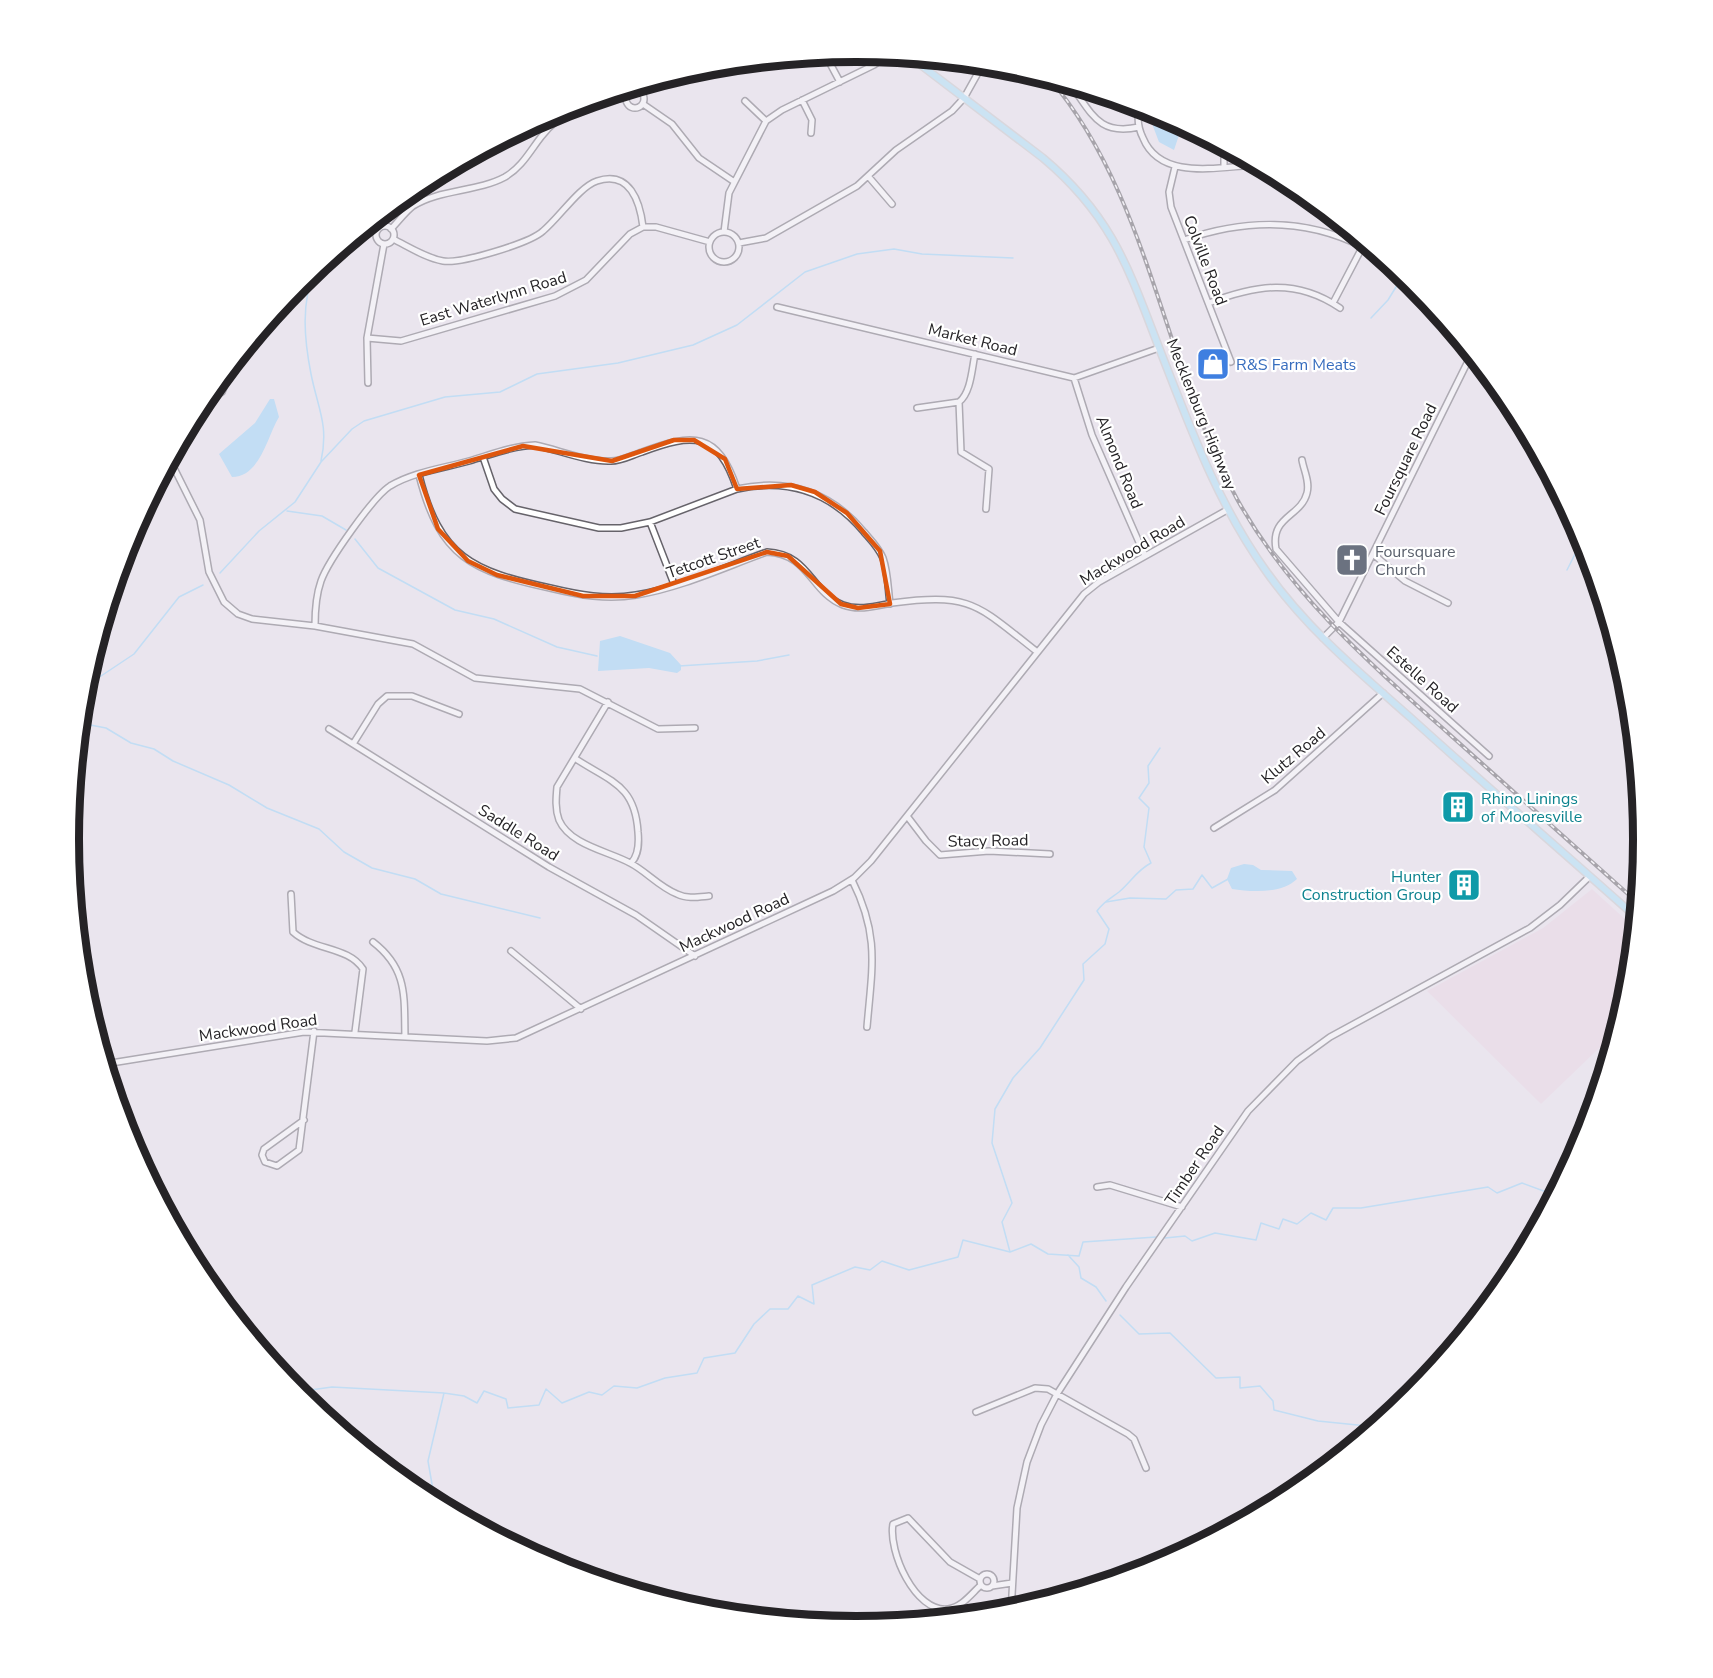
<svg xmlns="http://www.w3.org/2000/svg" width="1713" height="1678" font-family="'Nunito Sans',sans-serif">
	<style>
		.industrial { fill: #ecd6e3 }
		.water { fill: #92d2fa }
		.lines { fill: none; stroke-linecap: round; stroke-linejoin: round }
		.stream { stroke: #92d2fa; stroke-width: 1.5 }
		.minor-casing { stroke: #66636a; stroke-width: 8 }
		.major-casing { stroke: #c6c6c7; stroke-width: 9 }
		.minor { stroke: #fff; stroke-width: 5 }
		.major { stroke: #a6dff9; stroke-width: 6 }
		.rail-casing { stroke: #585559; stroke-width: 4 }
		.rail { stroke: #fff; stroke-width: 1.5; stroke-dasharray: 4.5; stroke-linecap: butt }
		.marked { fill: none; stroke: #de560d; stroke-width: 4.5; stroke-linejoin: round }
		.labels { text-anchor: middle; stroke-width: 4.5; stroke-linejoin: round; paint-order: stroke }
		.street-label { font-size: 16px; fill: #252326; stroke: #fff }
		.shop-label { font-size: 16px; fill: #366cbe; stroke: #fff; text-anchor: start }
		.worship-label { font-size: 16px; fill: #5b616d; stroke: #fff; text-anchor: start }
		.culture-label { font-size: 16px; fill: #0d838f; stroke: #fff; text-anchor: start }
		.rim { fill: none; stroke: #252326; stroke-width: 8 }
	</style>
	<rect width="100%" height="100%" fill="#eae5ee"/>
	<!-- industrial -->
	<path class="industrial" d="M1592 889 1636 929 1629 993 1618 1030 1541 1104 1427 991 1543 928Z"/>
	<!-- water -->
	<path class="water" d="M1151 121H1161L1179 135 1174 150 1159 142Z
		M270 399H274L279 417C267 437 260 477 232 477L219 454 255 423Z
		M620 636 670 653 681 665V670L677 673 649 668 598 671 600 641Z
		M1244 864 1253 865 1261 870 1292 871 1297 879C1281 894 1252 892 1232 889L1227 879 1231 868Z"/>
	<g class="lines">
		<!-- stream -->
		<path class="stream" d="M315 269C301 303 304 338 311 374 318 409 329 425 321 461
			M1371 318 1388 300 1404 274
			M287 511 322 516 346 530
			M355 539 378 568 455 610 494 619 557 647 597 656
			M1567 570 1584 536
			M220 573 259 531 295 502 321 462 352 429 364 421 445 397 500 392 537 374 618 363 693 345 737 325 805 272 857 254 894 249 922 254 1013 258
			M679 666 757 661 789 655
			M83 688 134 654 179 597 203 585
			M80 723 106 728 131 743 154 749 173 761 229 785 267 808 319 829 344 852 372 868 415 879 441 894 540 918
			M1106 902 1130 898 1166 899 1176 890 1193 889 1202 875 1212 888 1230 878
			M1165 1238 1185 1236 1192 1241 1215 1233 1256 1240 1261 1223 1279 1229 1283 1219 1297 1224 1311 1213 1326 1220 1333 1208H1361L1488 1187 1497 1193 1522 1183 1549 1193 1553 1200
			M1010 1252 1002 1222 1012 1203 992 1143 995 1109 1013 1078 1040 1048 1084 980 1083 964 1105 944 1109 929 1097 911C1103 902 1111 898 1119 892 1131 882 1137 870 1151 863L1144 847 1149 808 1139 798 1149 783 1148 766 1160 748
			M1068 1255 1079 1267 1081 1278 1096 1287 1106 1301
			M1120 1315 1139 1334 1170 1333 1216 1378 1240 1377V1388L1260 1386 1273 1401 1274 1410 1318 1421 1377 1427
			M296 1392 332 1387 444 1393 464 1396 477 1403 484 1391 506 1399 508 1408 539 1405 546 1389 562 1403 589 1392 602 1395 614 1386 637 1388 665 1378 697 1373 704 1358 735 1353 754 1324 770 1309H788L798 1296 814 1304 812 1285 855 1267 870 1270 882 1261 909 1270 958 1257 963 1240 1010 1252 1031 1244 1048 1254 1079 1256 1083 1242 1156 1237
			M431 1501 433 1490 428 1461 444 1393"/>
		<defs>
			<path id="minor" d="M825 54 840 82
				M1070 84C1092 113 1098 136 1139 127
				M626 99a9 9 0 1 1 18 0a9 9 0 1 1-18 0Z
				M802 100 812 120 811 133
				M745 101 766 121
				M1128 102 1134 104
				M643 104 672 124 699 158 733 181
				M1140 106C1137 116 1138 128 1143 138 1161 182 1221 166 1258 165
				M1224 146V166
				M1175 167 1169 192 1171 207 1231 362
				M868 176 892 204
				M376 235a9 9 0 1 1 18 0a9 9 0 1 1-18 0Z
				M367 227 377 231
				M391 229C398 222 405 212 413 206 440 189 477 192 505 177 522 167 530 151 541 137 562 110 592 98 625 98
				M724 232 729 193 766 121 782 110 874 65 889 54
				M709 247a15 15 0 1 1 30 0a15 15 0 1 1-30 0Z
				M393 239C409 247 426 258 443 261 461 264 530 243 543 231 559 218 579 187 597 181 630 170 640 202 643 227
				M1184 240C1244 219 1306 218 1363 247
				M739 243 766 238 857 186 896 150 952 111 964 98 983 64
				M1209 303C1256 285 1296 278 1340 308
				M1333 303 1365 242
				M777 307 1074 378 1159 348
				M367 338 401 341 555 296 586 280 630 234 643 227H656L710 242
				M975 354C972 368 971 393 959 402L961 452 989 469 986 509
				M1468 361 1480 362
				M1074 378 1092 435 1145 556
				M368 383 367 338 384 244
				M917 408 959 402
				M197 409 222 392 236 359
				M170 460 200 520 209 572 224 602 238 614 252 619 315 626 413 644 475 678 580 689 658 729 695 728
				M1302 460C1304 471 1310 482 1307 493 1301 517 1270 516 1276 549L1339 622 1489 756
				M419 475C440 558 472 571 550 588 579 595 607 600 636 595 680 588 725 567 767 552 810 554 810 592 843 605 859 611 876 606 892 603 972 593 976 604 1036 651
				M737 489C788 478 830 491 864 532 871 540 879 548 883 558 888 572 888 589 890 604
				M650 522 674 584
				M1373 554 1405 581 1448 603
				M315 626C315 611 316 595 321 581 328 561 373 497 390 486 413 472 444 468 469 461 490 455 512 446 535 445 559 450 587 462 611 461 622 461 632 455 642 452 693 433 718 431 737 489L650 522 621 528H599L515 509 502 499 494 489 483 457
				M1323 638 1339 622 1472 353
				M608 702 557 787C556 798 555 809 559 820 570 845 608 851 630 863 646 871 659 887 677 894 687 899 698 897 709 896
				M329 729 549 867 636 915 695 956
				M353 744 378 704 387 696H412L459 714
				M576 759C611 782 635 785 638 832 639 843 639 855 631 863
				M907 816 926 841 940 855 989 851 1050 854
				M1214 828 1275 790 1383 693
				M852 880C880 936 872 967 867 1027
				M291 894 293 932C314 951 348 946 363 969L355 1032
				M373 942C408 969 404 997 405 1036
				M511 951 581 1009
				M105 1064 304 1032 487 1041 516 1038 833 891 854 878 871 861 1084 594 1099 582 1227 510
				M304 1120 264 1149 262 1155 265 1162 277 1166 299 1150 314 1031
				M1097 1187 1110 1185 1182 1207
				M976 1412 1035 1388 1048 1389 1128 1434 1134 1439 1146 1468
				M980 1581a7 7 0 1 1 14 0a7 7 0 1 1-14 0Z
				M1132 1575 1135 1570
				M980 1579 950 1562 908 1518 893 1524C888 1551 915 1613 948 1609 962 1607 971 1594 981 1585
				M992 1586 1012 1583
				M1011 1612 1017 1508 1027 1462 1041 1425 1057 1394 1126 1287 1248 1111 1297 1061 1330 1037 1530 928 1560 905 1589 877"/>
			<path id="major" d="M909 56 1043 158C1117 220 1131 277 1165 363 1193 435 1220 507 1266 571 1306 628 1360 673 1411 718 1486 786 1562 851 1637 918"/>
		</defs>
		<!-- minor casing -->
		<use href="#minor" class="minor-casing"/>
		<!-- major casing -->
		<use href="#major" class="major-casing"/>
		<!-- minor -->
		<use href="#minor" class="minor"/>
		<!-- major -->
		<use href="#major" class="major"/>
		<defs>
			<path id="rail" d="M1049 78C1150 196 1163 365 1237 499 1290 594 1368 662 1448 733 1511 790 1575 846 1638 903"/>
		</defs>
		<!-- rail casing -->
		<use href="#rail" class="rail-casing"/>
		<!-- rail -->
		<use href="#rail" class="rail"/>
	</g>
	<!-- marked area -->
	<path d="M0 0H1713V1678H0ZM674 440H694L725 459 737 489 791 485 815 492 847 513 880 551 890 604 858 608 841 604 788 556 767 552 635 596H583L497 575 468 561 438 529 419 475 523 446 612 461Z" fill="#eae5ee" fill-opacity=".55" fill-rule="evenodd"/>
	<path class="marked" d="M674 440H694L725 459 737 489 791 485 815 492 847 513 880 551 890 604 858 608 841 604 788 556 767 552 635 596H583L497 575 468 561 438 529 419 475 523 446 612 461Z"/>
	<!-- icons -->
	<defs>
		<symbol id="shop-square" viewBox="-11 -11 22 22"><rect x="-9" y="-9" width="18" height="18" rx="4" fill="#3f7fe0" stroke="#fff"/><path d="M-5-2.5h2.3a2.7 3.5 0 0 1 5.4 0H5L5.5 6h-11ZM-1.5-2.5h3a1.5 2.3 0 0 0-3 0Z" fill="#fff"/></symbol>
		<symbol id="church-square" viewBox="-11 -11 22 22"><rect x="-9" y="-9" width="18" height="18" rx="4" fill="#6b7280" stroke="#fff"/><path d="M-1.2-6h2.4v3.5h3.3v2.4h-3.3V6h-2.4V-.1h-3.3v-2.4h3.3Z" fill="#fff"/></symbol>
		<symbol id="building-square" viewBox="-11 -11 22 22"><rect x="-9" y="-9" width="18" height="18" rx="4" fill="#0f9aa8" stroke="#fff"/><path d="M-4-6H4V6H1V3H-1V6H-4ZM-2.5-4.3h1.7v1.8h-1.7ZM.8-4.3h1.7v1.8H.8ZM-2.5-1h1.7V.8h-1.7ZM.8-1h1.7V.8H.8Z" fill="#fff"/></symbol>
	</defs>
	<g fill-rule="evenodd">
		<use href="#shop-square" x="1194" y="345" width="38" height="38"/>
		<use href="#church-square" x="1333" y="541" width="38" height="38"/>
		<use href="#building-square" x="1439" y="788" width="38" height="38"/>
		<use href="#building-square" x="1445" y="866" width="38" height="38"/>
	</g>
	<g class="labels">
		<!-- street labels -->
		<g class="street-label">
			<text transform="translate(1206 260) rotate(69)" y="6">Colville Road</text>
			<text transform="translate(493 298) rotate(-17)" y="6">East Waterlynn Road</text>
			<text transform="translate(973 339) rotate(14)" y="6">Market Road</text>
			<text transform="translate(1202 414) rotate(68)" y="6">Mecklenburg Highway</text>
			<text transform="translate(1405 459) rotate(-64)" y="6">Foursquare Road</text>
			<text transform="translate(1120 462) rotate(68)" y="6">Almond Road</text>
			<text transform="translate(1132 550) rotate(-31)" y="6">Mackwood Road</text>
			<text transform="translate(713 557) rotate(-19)" y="6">Tetcott Street</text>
			<text transform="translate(1423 679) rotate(42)" y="6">Estelle Road</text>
			<text transform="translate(1293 755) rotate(-40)" y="6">Klutz Road</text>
			<text transform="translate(519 832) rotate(32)" y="6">Saddle Road</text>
			<text transform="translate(988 840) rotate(-1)" y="6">Stacy Road</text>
			<text transform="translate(734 922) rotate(-25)" y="6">Mackwood Road</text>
			<text transform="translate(258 1027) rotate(-8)" y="6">Mackwood Road</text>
			<text transform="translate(1194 1165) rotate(-56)" y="6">Timber Road</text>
		</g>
		<!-- shop labels -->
		<g class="shop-label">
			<text x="1236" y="370">R&amp;S Farm Meats</text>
		</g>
		<!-- worship labels -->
		<g class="worship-label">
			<text x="1375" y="557">Foursquare<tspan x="1375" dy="18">Church</tspan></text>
		</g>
		<!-- culture labels -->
		<g class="culture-label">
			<text x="1481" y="804">Rhino Linings<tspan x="1481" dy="18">of Mooresville</tspan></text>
			<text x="1441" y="882" text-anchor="end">Hunter<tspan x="1441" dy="18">Construction Group</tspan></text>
		</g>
	</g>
	<!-- crop -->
	<path d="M0 0H1713V1678H0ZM79 839a777 777 0 1 1 1554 0a777 777 0 1 1-1554 0Z" fill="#fff" fill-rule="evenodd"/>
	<path class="rim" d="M79 839a777 777 0 1 1 1554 0a777 777 0 1 1-1554 0Z"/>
</svg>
